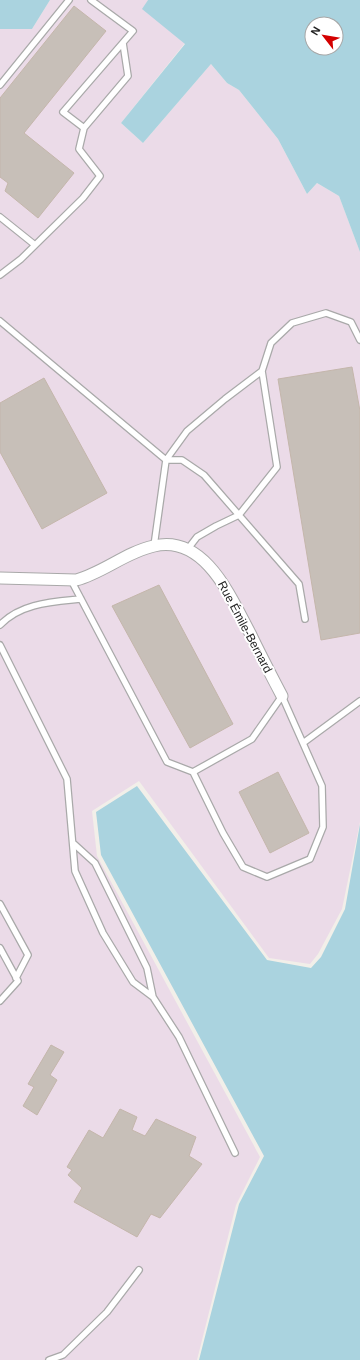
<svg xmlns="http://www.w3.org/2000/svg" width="360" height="1360" font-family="Arial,sans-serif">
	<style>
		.industrial { fill: #ebdbe8 }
		.water { fill: #aad3df; fill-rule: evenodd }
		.building { fill: #c7bfb8; stroke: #c4b6ab }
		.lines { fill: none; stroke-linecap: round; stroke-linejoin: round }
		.lane-casing { stroke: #a9a9a9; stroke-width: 8 }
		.street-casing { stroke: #a9a9a9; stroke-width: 13 }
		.lane { stroke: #fff; stroke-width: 5.5 }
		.street { stroke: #fff; stroke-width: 11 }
		.labels { text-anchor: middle; stroke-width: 4; stroke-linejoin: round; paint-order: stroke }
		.street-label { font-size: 12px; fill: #222; stroke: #fff }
	</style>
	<rect width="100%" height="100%" fill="#f2efe9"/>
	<!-- industrial -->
	<path class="industrial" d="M50 0H148L143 9 185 43 121 123 143 143 211 64 227 83 239 90 278 139 307 194 317 183 339 196 360 252V822L342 909 318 954 310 964 269 958 139 781 92 811 97 856 260 1157 236 1205 197 1360H0V29H32Z"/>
	<!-- water -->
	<path class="water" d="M0 0H50L32 29H0Z
		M148 0H360V252L339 196 317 183 307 194 278 139 239 90 227 83 211 64 143 143 121 123 185 44 142 9ZM312 24H336V48H312Z
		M137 786 267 960 311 968 321 957 345 909 360 824V1360H199L239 1204 264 1156 101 855 96 812Z"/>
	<!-- building -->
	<path class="building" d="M74 6 106 31 24 133 74 173 38 218 5 191 8 183 0 177V98Z
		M352 367 360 411V633L321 640 278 379Z
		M44 378 107 493 42 529 0 452V403Z
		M159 585 233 724 190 748 112 606Z
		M278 772 309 833 270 853 239 792Z
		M51 1045 64 1052 50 1075 57 1080 37 1115 23 1106 34 1087 28 1084Z
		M120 1109 137 1117 132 1130 145 1136 156 1119 196 1137 189 1156 202 1164 160 1218 151 1214 137 1237 74 1202 82 1188 68 1175 72 1170 67 1167 89 1130 103 1138Z"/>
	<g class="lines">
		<defs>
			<path id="lane" d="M0 85 69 0
				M84 128 128 76 123 43
				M0 217 35 245
				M0 275 21 259 83 198 100 176 79 149 84 128 63 112 133 31 91 0
				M0 321 166 460 154 546
				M166 460 187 431 225 399 262 371 271 343 292 323 326 313 351 322 360 340
				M166 460H182L204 475 299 584 305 619
				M187 550 197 537 216 526 239 515 277 467 262 371
				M71 580 167 762 193 772 252 739 282 696
				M0 625C21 603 52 602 81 599
				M0 645 67 779 75 871 103 933 133 982 153 997 179 1037 235 1153
				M303 743 360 701
				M193 772 223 833 243 867 267 877 310 859 323 827 322 786 282 696
				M73 843 95 863 147 968 153 997
				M0 904 28 955 16 978
				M0 948 18 981 0 1001
				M49 1360 63 1355 107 1312 139 1270"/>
			<path id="street" d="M0 578 76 580C103 573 126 552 154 546 205 534 231 598 250 633 260 654 271 675 282 696"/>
		</defs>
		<!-- lane casing -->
		<use href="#lane" class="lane-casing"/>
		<!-- street casing -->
		<use href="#street" class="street-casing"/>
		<!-- lane -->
		<use href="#lane" class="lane"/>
		<!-- street -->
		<use href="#street" class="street"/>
	</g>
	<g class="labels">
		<!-- street labels -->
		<g class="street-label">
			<text transform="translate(245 627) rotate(62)" y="4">Rue Émile-Bernard</text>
		</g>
	</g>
	<!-- north arrow -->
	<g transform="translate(324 36) rotate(301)"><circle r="19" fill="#ffffff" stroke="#a7a7a7"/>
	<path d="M0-3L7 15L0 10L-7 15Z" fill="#d40000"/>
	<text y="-6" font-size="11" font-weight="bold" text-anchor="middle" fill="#222222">N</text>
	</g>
</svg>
